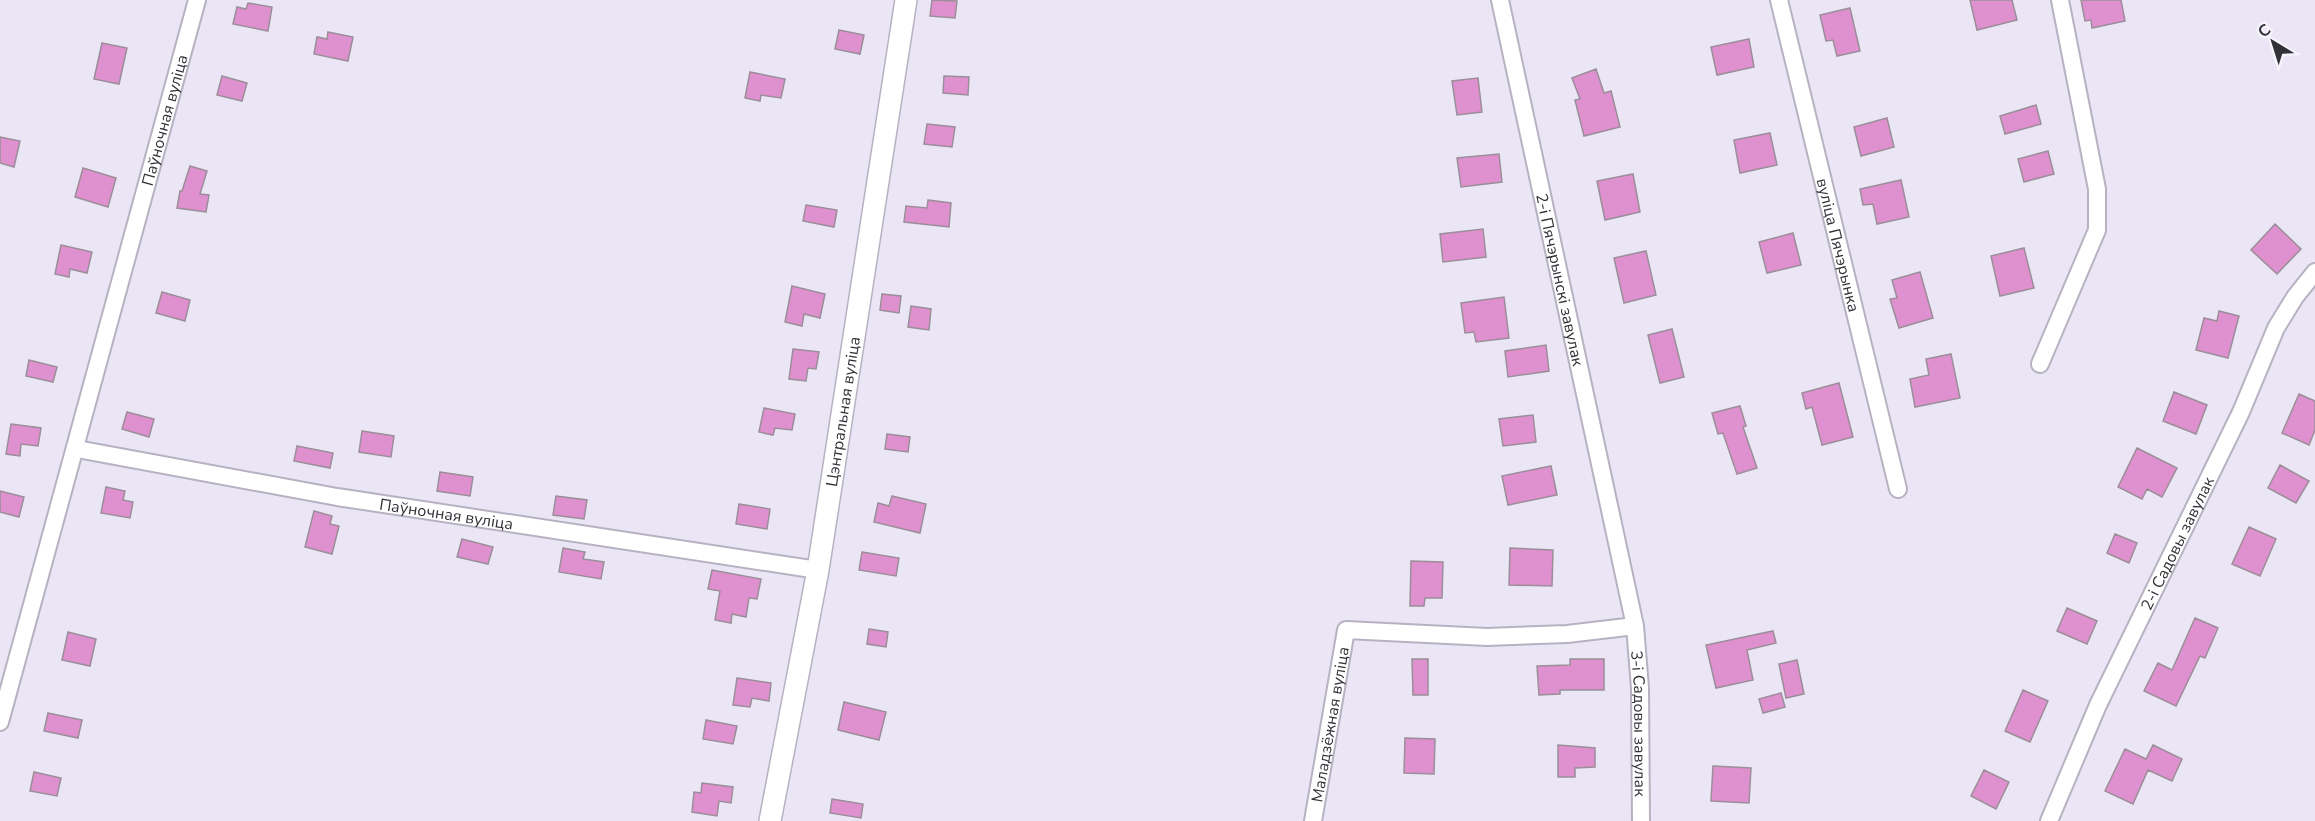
<svg xmlns="http://www.w3.org/2000/svg" width="2315" height="821" font-family="'Nunito Sans',sans-serif">
	<style>
		.building { fill: #df90cf; stroke: #9b8e98; stroke-width: 1.5 }
		.lines { fill: none; stroke-linecap: round; stroke-linejoin: round }
		.minor-casing { stroke: #b7b2c1; stroke-width: 20 }
		.tertiary-casing { stroke: #b7b2c1; stroke-width: 24 }
		.minor { stroke: #fff; stroke-width: 16 }
		.tertiary { stroke: #fff; stroke-width: 21 }
		.labels { text-anchor: middle; stroke-width: 6; stroke-linejoin: round; paint-order: stroke }
		.street-label { font-size: 16px; fill: #323137; stroke: #f7f4fe }
	</style>
	<rect width="100%" height="100%" fill="#ebe6f5"/>
	<!-- building -->
	<path class="building" d="M932 0 957 1 955 18 930 16Z
		M1970 0H2012L2017 20 1977 30Z
		M2081 0H2121L2125 21 2092 28 2091 20 2085 21Z
		M248 3 272 7 268 31 233 24 237 7 246 9Z
		M1850 8 1860 51 1837 56 1833 40 1826 41 1820 15Z
		M839 30 864 35 860 54 835 49Z
		M328 32 353 37 348 61 314 54 317 37 327 39Z
		M1749 39 1754 67 1717 75 1711 47Z
		M102 43 127 48 119 84 94 79Z
		M1596 69 1604 93 1611 91 1620 127 1584 136 1575 100 1580 99 1572 78Z
		M750 72 785 79 781 98 761 95 760 101 745 98Z
		M222 76 247 83 242 101 217 95Z
		M944 76 969 77 968 95 943 93Z
		M1478 78 1482 112 1457 115 1452 81Z
		M2036 105 2041 124 2005 134 2000 116Z
		M1887 118 1894 147 1861 156 1854 127Z
		M927 124 955 127 952 147 924 144Z
		M1770 133 1777 165 1740 173 1734 140Z
		M0 137 20 141 14 167 0 163Z
		M2048 151 2054 174 2024 182 2018 159Z
		M1499 154 1502 182 1461 187 1457 158Z
		M190 166 207 171 200 194 209 195 206 212 177 208 180 191H182Z
		M83 168 116 178 108 207 75 197Z
		M1633 174 1640 212 1605 220 1597 181Z
		M1901 180 1909 217 1877 224 1873 204 1863 205 1860 189Z
		M928 200 951 203 949 227 904 222 906 206 927 208Z
		M806 205 837 210 834 227 803 221Z
		M2275 224 2301 249 2277 274 2251 250Z
		M1483 229 1486 257 1443 262 1440 234Z
		M1793 233 1801 265 1767 273 1759 242Z
		M61 245 92 252 87 273 70 269 69 277 55 274Z
		M2024 248 2034 288 2000 296 1991 256Z
		M1646 251 1656 295 1624 303 1614 258Z
		M1920 272 1933 318 1899 328 1890 299 1897 298 1892 280Z
		M792 286 825 294 820 318 804 314 802 326 785 322Z
		M162 292 190 300 185 321 156 313Z
		M882 294 901 296 899 313 880 310Z
		M1504 297 1509 338 1476 342 1474 332 1465 333 1461 303Z
		M911 306 931 309 929 330 908 327Z
		M2219 311 2239 316 2228 358 2196 350 2204 318 2217 321Z
		M1672 329 1684 377 1660 383 1648 335Z
		M1546 345 1549 371 1508 377 1505 351Z
		M793 349 819 352 816 369 808 368 806 381 789 379Z
		M1951 354 1960 398 1915 407 1910 379 1929 375 1926 359Z
		M29 360 57 367 53 382 26 376Z
		M1839 383 1853 437 1822 445 1812 407 1806 409 1802 393Z
		M2174 392 2207 405 2196 434 2163 421Z
		M2299 394 2315 401V430L2309 445 2282 433Z
		M1740 406 1746 426 1743 427 1757 468 1737 474 1723 433 1718 434 1712 413Z
		M764 408 795 414 792 430 775 428 773 435 759 432Z
		M127 412 154 419 149 437 122 429Z
		M1533 415 1536 442 1503 446 1499 419Z
		M11 424 41 428 38 446 21 444 20 456 6 454Z
		M362 431 394 436 391 457 359 452Z
		M887 434 910 437 908 452 885 449Z
		M297 446 333 453 330 468 294 461Z
		M2137 448 2177 468 2162 497 2147 489 2142 499 2118 487Z
		M2280 465 2309 481 2296 503 2268 488Z
		M1551 466 1557 495 1508 505 1502 476Z
		M440 472 473 477 470 496 437 491Z
		M106 487 125 491 123 500 133 502 130 518 101 513Z
		M0 491 24 497 19 517 0 512Z
		M556 496 587 500 584 519 553 515Z
		M892 496 926 504 920 533 874 522 878 503 889 506Z
		M739 504 770 509 767 529 736 524Z
		M314 511 332 516 330 524 339 526 332 554 305 547Z
		M2249 527 2276 539 2260 576 2232 564Z
		M2115 534 2137 543 2129 563 2107 553Z
		M462 539 493 547 488 564 457 557Z
		M563 548 585 552 583 559 604 562 601 579 559 572Z
		M1510 548 1553 550 1552 586 1509 585Z
		M862 552 899 558 896 576 859 570Z
		M1411 561 1443 562 1442 598H1425L1424 606H1410Z
		M712 570 761 579 757 599 749 598 746 617 732 614 731 623 715 620 720 591 708 589Z
		M2067 608 2097 621 2087 644 2057 631Z
		M2195 618 2218 628 2205 658 2200 656 2176 706 2144 691 2158 663 2172 670Z
		M869 629 888 632 886 647 867 644Z
		M1773 631 1776 643 1747 650 1753 680 1716 688 1706 645Z
		M68 632 96 639 90 666 62 660Z
		M1412 659H1428V695H1413Z
		M1570 659H1604V690H1560V694L1539 695 1537 666 1570 665Z
		M1797 660 1804 694 1786 698 1779 664Z
		M737 678 771 683 769 701 752 698 750 707 733 705Z
		M2023 690 2048 701 2030 742 2005 731Z
		M1781 693 1785 707 1763 713 1759 699Z
		M844 702 886 712 879 740 838 730Z
		M48 713 82 720 78 738 44 731Z
		M706 720 737 726 733 744 703 739Z
		M1405 738 1435 739 1434 774 1404 773Z
		M1558 745 1595 748V767L1575 768V777H1558Z
		M2153 745 2182 759 2172 781 2148 770 2133 804 2105 791 2125 749 2146 759Z
		M1713 766 1751 768 1749 803 1711 801Z
		M1984 770 2009 782 1996 809 1971 796Z
		M34 772 61 778 57 796 30 791Z
		M702 783 733 787 731 803 719 801 717 816 692 812 694 792 701 793Z
		M832 799 863 804 861 818 830 813Z"/>
	<g class="lines">
		<defs>
			<g id="minor">
				<path id="s1" d="M1500 0 1635 626 1640 688 1641 821"/>
				<path id="s2" d="M1779 0 1898 489"/>
				<path d="M2040 364 2097 230V189L2060 0"/>
				<path id="s3" d="M77 449 337 497 818 570"/>
				<path id="s4" d="M0 722 197 0"/>
				<path id="s5" d="M1313 821 1346 630 1487 637 1567 634 1635 626"/>
				<path id="s6" d="M2049 821 2098 705 2241 412 2276 328 2295 297 2315 272"/>
			</g>
			<g id="tertiary">
				<path id="s7" d="M770 821 818 570 906 0"/>
			</g>
		</defs>
		<!-- minor casing -->
		<use href="#minor" class="minor-casing"/>
		<!-- tertiary casing -->
		<use href="#tertiary" class="tertiary-casing"/>
		<!-- minor -->
		<use href="#minor" class="minor"/>
		<!-- tertiary -->
		<use href="#tertiary" class="tertiary"/>
	</g>
	<g class="labels">
		<!-- street labels -->
		<g class="street-label">
			<text dy="6" stroke="none"><textPath href="#s4" startOffset="624">Паўночная вуліца</textPath></text>
			<text dy="6" stroke="none"><textPath href="#s2" startOffset="252">вуліца Пячэрынка</textPath></text>
			<text dy="6" stroke="none"><textPath href="#s1" startOffset="286">2-і Пячэрынскі завулак</textPath></text>
			<text dy="6" stroke="none"><textPath href="#s7" startOffset="416">Цэнтральная вуліца</textPath></text>
			<text dy="6" stroke="none"><textPath href="#s3" startOffset="375">Паўночная вуліца</textPath></text>
			<text dy="6" stroke="none"><textPath href="#s6" startOffset="306">2-і Садовы завулак</textPath></text>
			<text dy="6" stroke="none"><textPath href="#s1" startOffset="738">3-і Садовы завулак</textPath></text>
			<text dy="6" stroke="none"><textPath href="#s5" startOffset="98">Маладзёжная вуліца</textPath></text>
		</g>
	</g>
	<!-- north arrow -->
	<g transform="translate(2273 42) rotate(322)" stroke="#f7f4fe" stroke-width="4.5" paint-order="stroke">
	<path d="M0-4.5L10 22L0 15L-10 22Z" fill="#323137"/>
	<text y="-9" font-size="16" font-weight="bold" text-anchor="middle" fill="#323137">С</text>
	</g>
</svg>
